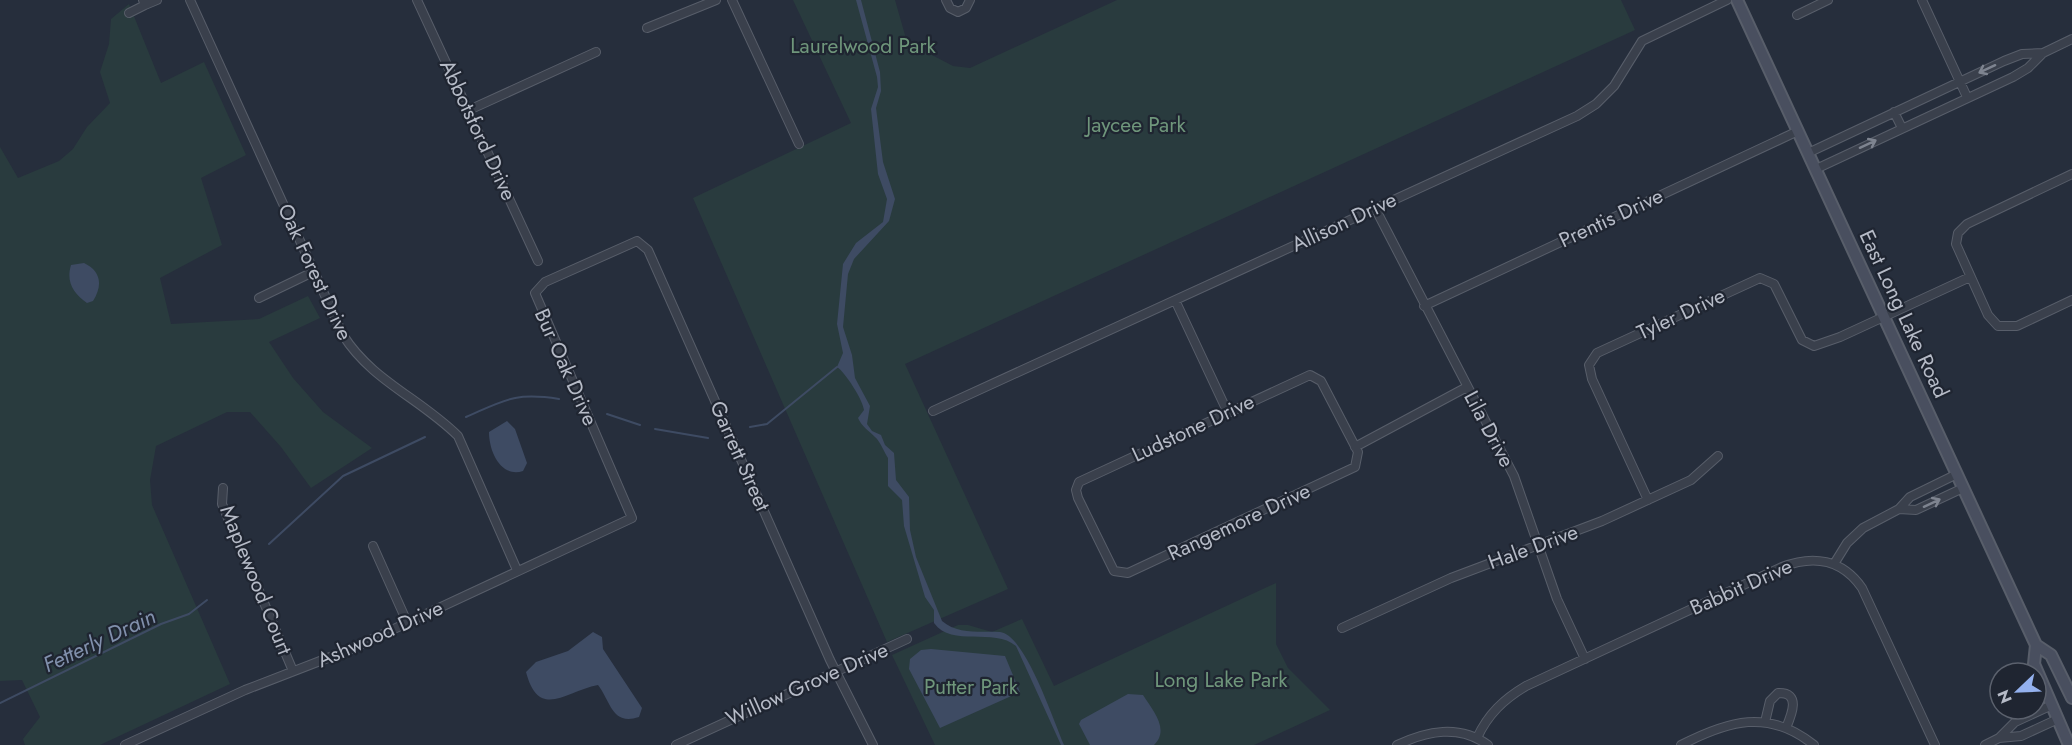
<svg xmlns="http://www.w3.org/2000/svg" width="2072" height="745" font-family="Jost,sans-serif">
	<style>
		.green { fill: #293b3e }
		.water { fill: #3e4b63 }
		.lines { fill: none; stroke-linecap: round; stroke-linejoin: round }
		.stream { stroke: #3e4b63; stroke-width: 2 }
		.street-casing { stroke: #585e6a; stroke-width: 10 }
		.secondary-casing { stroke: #585e6a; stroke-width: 14 }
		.street { stroke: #3a404c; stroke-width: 8 }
		.secondary { stroke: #494f5f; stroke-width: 10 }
		.oneway { stroke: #7e8490 }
		.labels { text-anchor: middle; stroke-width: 4.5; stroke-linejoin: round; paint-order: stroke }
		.park-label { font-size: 21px; fill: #6f967b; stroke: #1f2531 }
		.street-label { font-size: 21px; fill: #b6bbc7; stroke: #1f2531 }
		.water-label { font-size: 22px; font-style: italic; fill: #8190ac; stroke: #1f2531 }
	</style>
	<rect width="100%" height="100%" fill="#262e3c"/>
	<!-- green -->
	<path class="green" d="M793 0H895L907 42 953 66 970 68 1117 0H1621L1635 30 905 364 1008 589 887 642 693 198 851 123Z
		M129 4 161 83 204 62 246 155 201 178 222 245 160 278 171 324 259 319 308 296 320 318 269 342 293 378 323 412 372 448 311 488 281 447 250 412H227L156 446 150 480 152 505 230 684 100 745H25L23 739 40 717 22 680 0 681V147L18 178 59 161 73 149 87 127 110 103 100 72 109 44 111 19Z
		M1276 583V644L1288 668 1330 710 1254 745H935L892 655 958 625H968L992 632 1022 619 1054 686Z"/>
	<!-- water -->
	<path class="water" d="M856 0H861L880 72 881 91 876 108 883 162 895 199 889 221 854 259 848 274 843 327 852 355 855 378 870 406 867 424 872 431 881 435 885 445 894 453 896 480 909 497 910 530 916 557 942 621C958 635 981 631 1000 632 1025 634 1054 722 1064 745H1061L1016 646C994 627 952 648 934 623V610L925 597 904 526 902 500 888 486V458C884 452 880 441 875 437 868 430 862 427 858 418L864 410C863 400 845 372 837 367L843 353 837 324 843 264 856 243 883 222 887 199 878 174 871 109 878 87 877 77Z
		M84 263C101 271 103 285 93 301L87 303C73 293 66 282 71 265Z
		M507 421 515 429 527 463 523 471C501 478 489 452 489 432Z
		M593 632 602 637 603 649 642 708 639 717C612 726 611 702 598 685 566 691 539 721 526 672L536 662 568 651Z
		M931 649 1005 656 1020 692 940 728 909 669 910 659 921 650Z
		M1128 694 1143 695C1153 711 1170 729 1154 745H1090L1079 724 1081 720Z"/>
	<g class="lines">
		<!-- stream -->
		<path class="stream" d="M607 414 640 425
			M466 417C505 400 515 392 559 399
			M750 427 767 424 837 367
			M655 429 708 438
			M269 544 343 476 425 437
			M0 703 161 624 189 614 207 600"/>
		<defs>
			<path id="street" d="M143 0 145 5 157 0
				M190 0 343 335C371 380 421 399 458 436L517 570
				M417 0 538 261
				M732 0 799 144
				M946 0 950 8 958 12 966 8 970 0
				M1922 0 1967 97
				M129 13 145 5
				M1797 15 1828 0
				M647 28 716 0
				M469 110 596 52
				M1894 112 1902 128
				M1808 153 2004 61 2022 54 2043 53
				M1816 169 2013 77 2028 68 2043 53 2072 39
				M2072 174 1967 224 1958 233 1956 244 1988 315 1998 326H2017L2072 300
				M1375 208 1514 476 1557 599 1585 659
				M259 298 313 272
				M1175 300 1228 413
				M1424 306 1798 131
				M1310 375 1321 381 1358 452 1355 467 1128 573 1114 571 1078 498 1076 490 1079 482Z
				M933 411 1577 116 1596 104 1614 86 1642 41 1727 0
				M1355 447 1467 387
				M223 488 222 504 293 671
				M1648 500 1592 379 1589 365 1597 353 1760 278 1774 284 1802 340 1814 346 1840 337 1970 277
				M1899 509 1916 510 1963 488
				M373 546 407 622
				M1834 564 1847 543 1863 528 1899 509 1910 497 1957 474
				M1342 628 1451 578 1602 521 1691 480 1718 456
				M1765 722 1770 701 1778 693C1801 692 1792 714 1786 728
				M1477 738C1488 714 1504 699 1526 686L1782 567C1813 555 1842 559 1862 588L1935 745
				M1999 738 2015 722 2052 705
				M125 745 245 690 351 649 632 518 535 293 545 282 637 241 648 250 830 660 873 745
				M676 745 907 639
				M1397 745C1427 731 1459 724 1488 745
				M1681 745C1728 721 1768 708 1814 745
				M1985 745 1999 738 2021 736 2058 719"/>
			<path id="secondary" d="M1737 0 2036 645 2034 664 2069 745
				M2036 645 2051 655 2072 698"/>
		</defs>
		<!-- street casing -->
		<use href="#street" class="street-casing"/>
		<!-- secondary casing -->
		<use href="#secondary" class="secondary-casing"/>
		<!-- street -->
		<use href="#street" class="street"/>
		<!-- secondary -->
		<use href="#secondary" class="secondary"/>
	</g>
	<!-- one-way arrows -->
	<defs><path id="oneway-shaft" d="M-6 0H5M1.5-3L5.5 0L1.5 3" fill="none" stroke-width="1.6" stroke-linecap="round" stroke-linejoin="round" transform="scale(1.5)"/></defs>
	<g class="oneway">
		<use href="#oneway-shaft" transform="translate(1987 69) rotate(155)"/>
		<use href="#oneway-shaft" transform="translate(1868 144) rotate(-25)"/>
		<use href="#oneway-shaft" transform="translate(1932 503) rotate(-25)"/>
	</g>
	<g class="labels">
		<!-- park labels -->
		<g class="park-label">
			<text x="863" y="53">Laurelwood Park</text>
			<text x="1136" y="132">Jaycee Park</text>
			<text x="1221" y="687">Long Lake Park</text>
			<text x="971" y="694">Putter Park</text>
		</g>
		<!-- street labels -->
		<g class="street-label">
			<text transform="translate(478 130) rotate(65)" y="7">Abbotsford Drive</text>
			<text transform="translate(1611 218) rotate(-25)" y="7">Prentis Drive</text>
			<text transform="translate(1344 222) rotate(-25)" y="7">Allison Drive</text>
			<text transform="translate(315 272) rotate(65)" y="7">Oak Forest Drive</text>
			<text transform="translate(1681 314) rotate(-25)" y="7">Tyler Drive</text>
			<text transform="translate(1904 314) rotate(65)" y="7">East Long Lake Road</text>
			<text transform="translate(566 367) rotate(66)" y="7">Bur Oak Drive</text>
			<text transform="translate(1193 428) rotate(-25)" y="7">Ludstone Drive</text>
			<text transform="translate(1489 429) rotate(62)" y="7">Lila Drive</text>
			<text transform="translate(740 456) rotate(66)" y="7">Garrett Street</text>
			<text transform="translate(1239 522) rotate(-25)" y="7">Rangemore Drive</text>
			<text transform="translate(1533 547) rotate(-20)" y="7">Hale Drive</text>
			<text transform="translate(256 580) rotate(68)" y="7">Maplewood Court</text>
			<text transform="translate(1741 587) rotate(-24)" y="7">Babbit Drive</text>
			<text transform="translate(380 634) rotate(-24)" y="7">Ashwood Drive</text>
			<text transform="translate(807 684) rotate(-24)" y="7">Willow Grove Drive</text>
		</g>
		<!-- water labels -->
		<g class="water-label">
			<text transform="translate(99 640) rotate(-25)" y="8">Fetterly Drain</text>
		</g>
	</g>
	<!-- north arrow -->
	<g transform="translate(2018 691) rotate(247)"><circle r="28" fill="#1f2531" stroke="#5b616d" stroke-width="1.5"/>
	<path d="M0-4.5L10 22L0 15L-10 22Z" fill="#94b1ee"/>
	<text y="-9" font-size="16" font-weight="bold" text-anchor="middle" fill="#b6bbc7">N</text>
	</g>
</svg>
